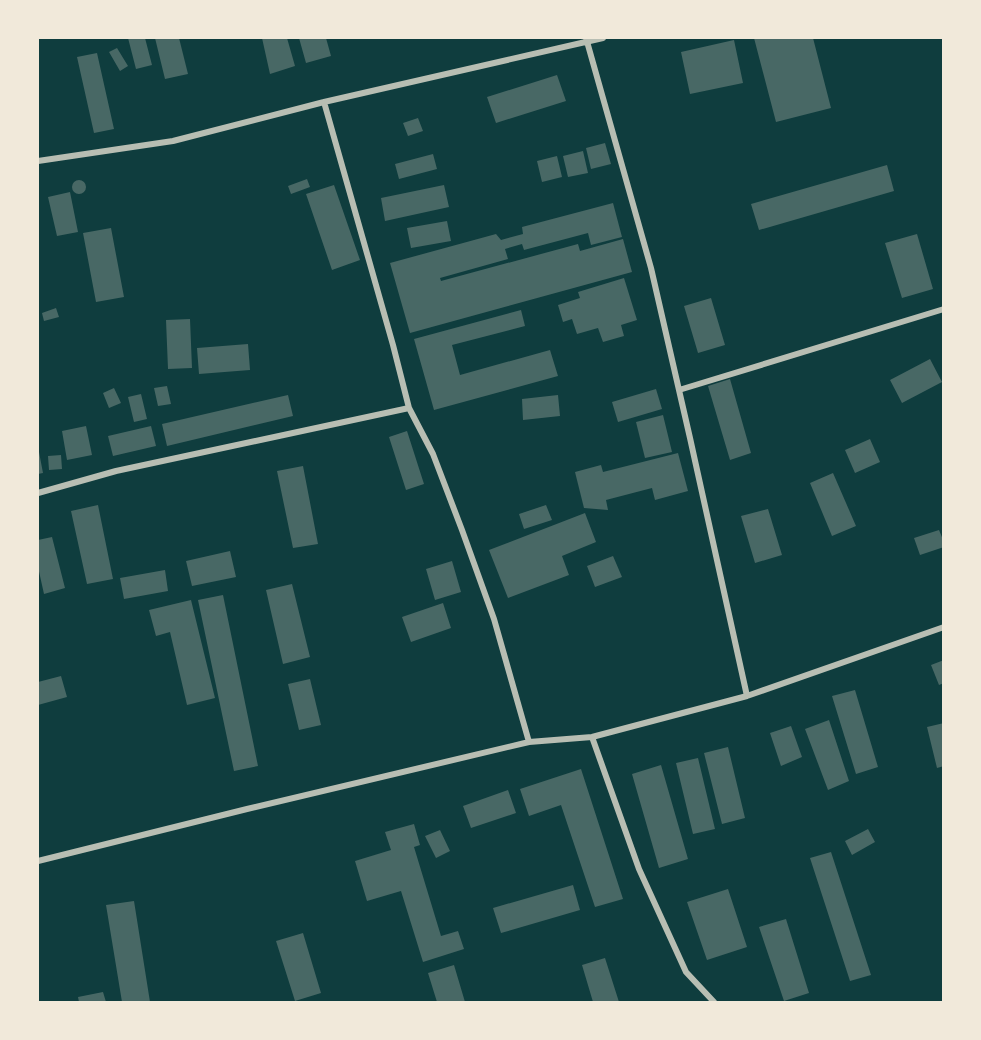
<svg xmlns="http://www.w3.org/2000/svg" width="981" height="1040" font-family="'Zilla Slab',serif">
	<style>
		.building { fill: #486865 }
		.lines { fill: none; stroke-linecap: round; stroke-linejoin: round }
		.minor { stroke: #b8beb3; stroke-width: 6 }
	</style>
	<rect width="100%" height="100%" fill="#0f3d3e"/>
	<!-- building -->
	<path class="building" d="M128 38H145L152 65 136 69Z
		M155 38H179L188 74 165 79Z
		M262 38H287L295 66 270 74Z
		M299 38H326L331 56 306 63Z
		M754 38H813L831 108 776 122Z
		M734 40 743 83 690 94 681 52Z
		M117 48 128 66 120 71 109 52Z
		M97 53 114 129 94 133 77 57Z
		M557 75 566 101 496 123 487 97Z
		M418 118 423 131 408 136 403 123Z
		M605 143 611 164 591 169 586 148Z
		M583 151 588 173 568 177 563 156Z
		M433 154 437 169 399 179 395 164Z
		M557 156 562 177 542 182 537 161Z
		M887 165 894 191 759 230 751 204Z
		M307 179 310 187 291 194 288 186Z
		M72 187a7 7 0 1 1 14 0a7 7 0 1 1-14 0Z
		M334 185 360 260 332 270 306 194Z
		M444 185 449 207 385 221 381 198Z
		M70 192 78 232 57 236 48 197Z
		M613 203 622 237 591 245 588 233 524 250 522 244 505 249 508 259 440 278 441 281 578 244 580 251 623 239 632 272 410 333 390 263 496 234 501 240 523 234 522 227Z
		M447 221 451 241 411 248 407 228Z
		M111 228 124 297 96 302 83 233Z
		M917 234 933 289 902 298 885 243Z
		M624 278 637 320 621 325 624 336 603 342 598 328 577 334 572 319 563 322 558 305 580 298 578 292Z
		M711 298 725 345 698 353 684 306Z
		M56 308 59 317 44 321 42 313Z
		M521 310 525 326 452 345 460 375 550 350 558 376 434 410 414 339Z
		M190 319 192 368 168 369 166 320Z
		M248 344 250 370 199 374 197 348Z
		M930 359 942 382 902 403 890 380Z
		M730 379 751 453 730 460 708 386Z
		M167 386 171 404 158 406 154 388Z
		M114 388 121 403 109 408 103 393Z
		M656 389 662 409 618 422 612 402Z
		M141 394 147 419 134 422 128 397Z
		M288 395 293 416 167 446 162 424Z
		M558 395 560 416 523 420 522 399Z
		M663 415 672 452 645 458 636 422Z
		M86 426 92 455 67 460 62 431Z
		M151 426 156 446 113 456 108 436Z
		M407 431 424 484 406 490 389 437Z
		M870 439 880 462 855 473 845 450Z
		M39 452 43 473 38 474V452Z
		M678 453 688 491 655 500 652 488 606 500 608 510 584 508 575 472 601 465 603 472Z
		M61 455 62 469 49 470 48 456Z
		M303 466 318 544 293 548 277 471Z
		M833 473 856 526 832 536 810 483Z
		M98 505 113 579 87 584 71 511Z
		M546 505 552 520 524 529 519 514Z
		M768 509 782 555 755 563 741 516Z
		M585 513 596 542 562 556 569 575 508 598 489 550Z
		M939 530 944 542V547L920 555 914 538Z
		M52 537 65 588 44 594 38 567V540Z
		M230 551 236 577 192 586 186 561Z
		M613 556 622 577 595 587 587 566Z
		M452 561 461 592 435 600 426 569Z
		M165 570 168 591 124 599 120 578Z
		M292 584 310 657 283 664 266 590Z
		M223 595 258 766 234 771 198 600Z
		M191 600 215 698 187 705 170 632 156 636 149 610Z
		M443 603 451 628 411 642 402 617Z
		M944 660V683L939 685 931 665Z
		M61 676 67 697 38 705V682Z
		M310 679 321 725 299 730 288 684Z
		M855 690 878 767 856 774 832 696Z
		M829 720 849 781 828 790 805 729Z
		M944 723V766L937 768 927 727Z
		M791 726 802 757 781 766 770 733Z
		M728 747 745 818 722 824 704 753Z
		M698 758 715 829 693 834 676 763Z
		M661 765 688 859 659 868 632 774Z
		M581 769 623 899 595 907 561 805 529 816 520 789Z
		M508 790 516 813 471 828 463 806Z
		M414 824 420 845 414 847 441 936 458 931 464 949 423 962 401 891 367 901 355 861 391 850 385 832Z
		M868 829 875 842 852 855 845 841Z
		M440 830 450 851 436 858 425 836Z
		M831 852 871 975 850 981 810 858Z
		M573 885 580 910 501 933 493 908Z
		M728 889 747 947 707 960 687 902Z
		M134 901 150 1002H122L106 905Z
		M786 919 809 993 784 1001 759 927Z
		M303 933 321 993 295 1001 276 941Z
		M605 958 619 1002H593L582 965Z
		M454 965 465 1002H437L428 973Z
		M103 992 106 1002H79L78 997Z"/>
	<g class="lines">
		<!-- minor -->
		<path class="minor" d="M586 38 651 268 690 438 747 696
			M324 102 393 345 409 408 433 454 462 530 494 619 529 742
			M38 161 173 141 324 102 603 38
			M679 390 944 309
			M38 493 116 471 409 408
			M592 737 639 869 686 972 714 1002
			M38 861 247 809 529 742 592 737 747 696 944 627"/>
	</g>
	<!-- border -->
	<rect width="981" height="1040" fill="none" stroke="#f1e9da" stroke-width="78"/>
</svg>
